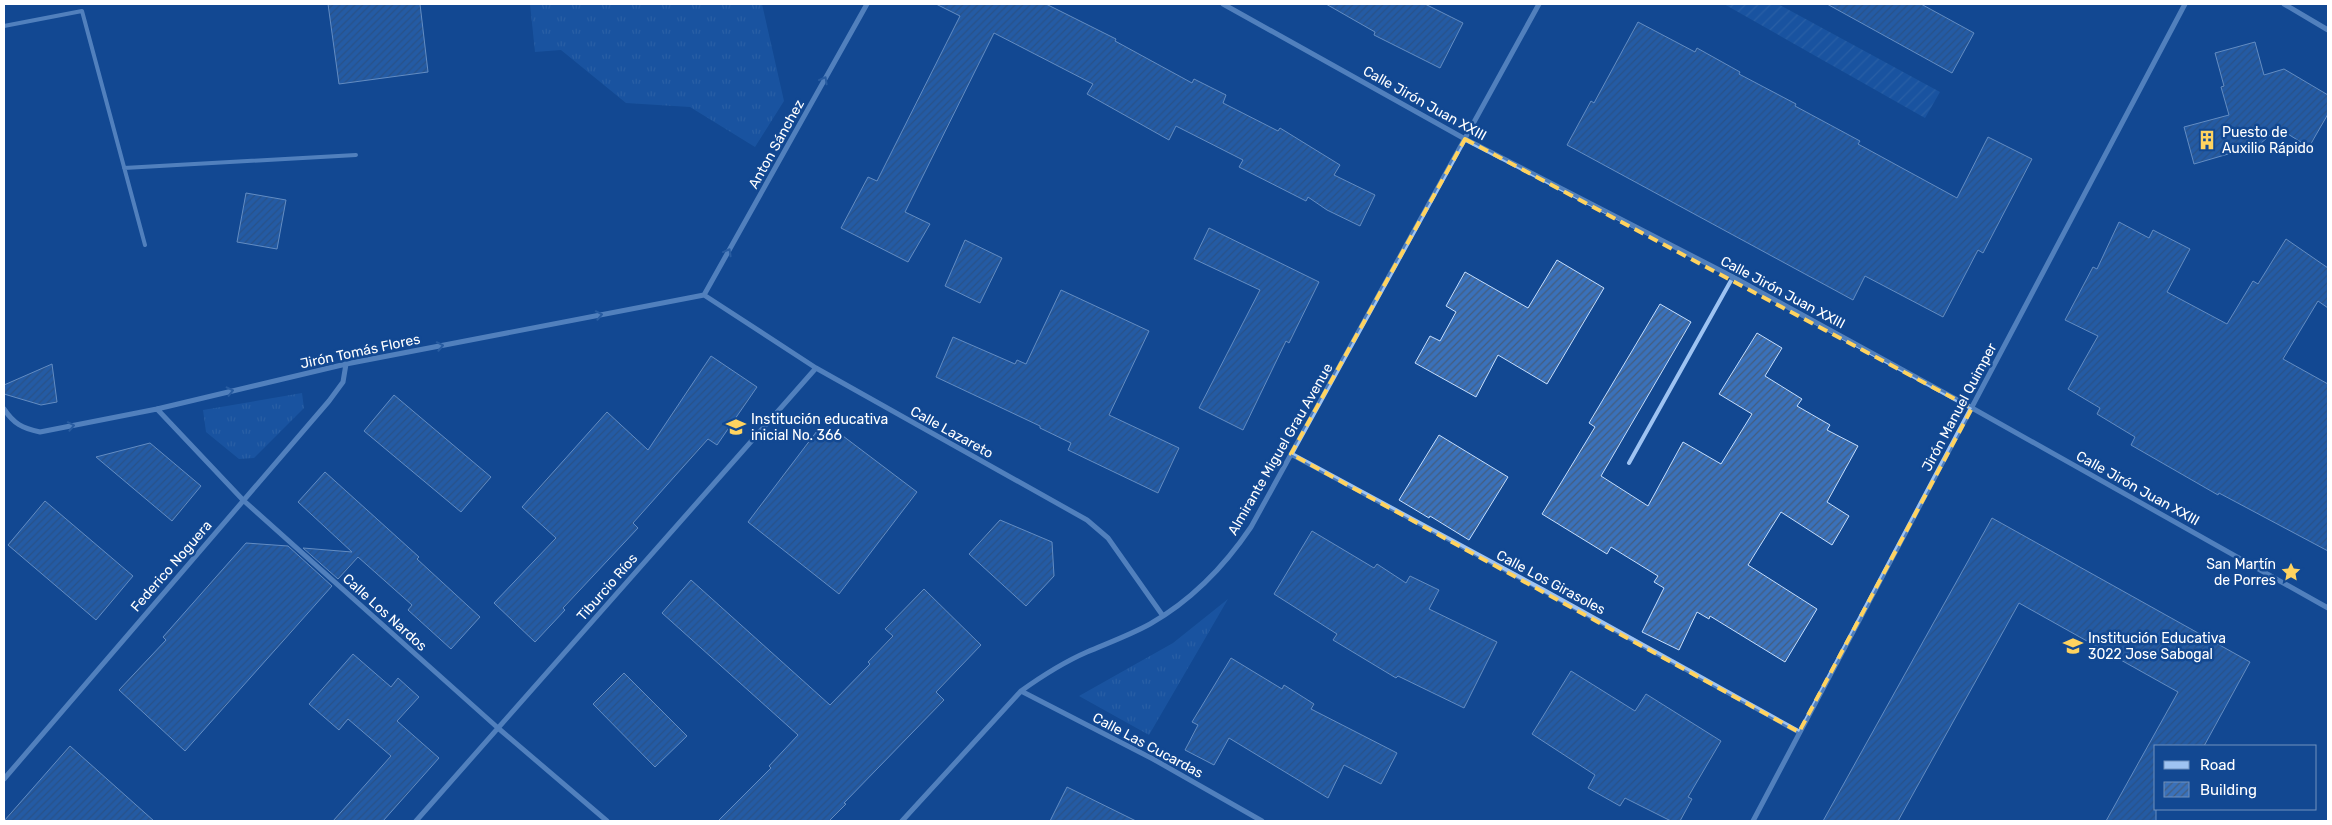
<svg xmlns="http://www.w3.org/2000/svg" width="2332" height="825" font-family="Rubik,sans-serif">
	<style>
		.grass { fill: url(#grass-tufts) }
		.garden { fill: url(#garden-furrows) }
		.building { fill: url(#building-hatch); stroke: #c5defd }
		.lines { fill: none; stroke-linecap: round; stroke-linejoin: round }
		.lane { stroke: #9ec3f2; stroke-width: 4 }
		.street { stroke: #9ec3f2; stroke-width: 5 }
		.oneway { stroke: #4373b4 }
		.marked { fill: none; stroke: #ffd35f; stroke-width: 4; stroke-dasharray: 10 6; stroke-linejoin: round }
		.labels { text-anchor: middle; stroke-width: 5; stroke-linejoin: round; paint-order: stroke }
		.street-label { font-size: 14px; fill: #fff; stroke: #124892 }
		.poi-label { font-size: 14px; fill: #fff; stroke: #124892; text-anchor: start }
	</style>
	<defs>
		<pattern id="grass-tufts" width="24" height="20" patternUnits="userSpaceOnUse" patternTransform="scale(1.25)"><rect width="24" height="20" fill="#2361b1"/><path d="M3 7l-1-3M5 7V3M7 7l1-3M15 17l-1-3M17 17v-4M19 17l1-3" fill="none" stroke="#4479bd"/></pattern>
		<pattern id="garden-furrows" width="10" height="10" patternUnits="userSpaceOnUse" patternTransform="scale(1.25)"><rect width="10" height="10" fill="#2361b1"/><path d="M-1 1l2-2M0 10L10 0M9 11l2-2" fill="none" stroke="#4479bd"/></pattern>
		<pattern id="building-hatch" width="6" height="6" patternUnits="userSpaceOnUse" patternTransform="scale(1.25)"><rect width="6" height="6" fill="#3a71ba"/><path d="M-1 1l2-2M0 6l6-6M5 7l2-2" fill="none" stroke="#445d7e"/></pattern>
	</defs>
	<rect width="100%" height="100%" fill="#124892"/>
	<!-- grass -->
	<path class="grass" d="M530 4H762L784 101 755 147 690 107 626 103 561 50 535 52Z
		M302 393 304 408 254 458 239 459 206 432 203 410Z
		M1228 599 1149 735 1079 696 1173 643Z"/>
	<!-- garden -->
	<path class="garden" d="M1724 4H1778L1940 92 1925 118Z"/>
	<!-- building -->
	<path class="building" d="M328 4H420L428 72 339 84Z
		M936 4H1046L1116 39 1115 41 1192 83 1194 79 1226 95 1223 103 1278 131 1280 128 1340 165 1334 175 1375 195 1360 226 1327 210 1308 197 1306 201 1239 167 1243 160 1176 126 1169 140 1087 94 1093 84 994 33 905 212 930 224 908 262 841 228 868 177 877 181 960 16Z
		M1326 4H1425L1463 23 1440 68 1374 35 1375 32Z
		M1827 4H1921L1974 33 1952 73Z
		M1638 22 1695 52 1697 48 1740 72 1739 74 1796 104 1795 106 1860 141 1858 144 1957 198 1988 137 2032 159 1983 253 1978 250 1943 317 1865 276 1853 300 1567 145 1591 101 1594 103Z
		M2255 42 2264 75 2284 69 2328 95V114L2309 147 2278 128 2259 145 2194 164 2184 127 2229 115 2221 87 2224 86 2215 53Z
		M246 193 286 200 277 249 237 242Z
		M2119 222 2149 238 2153 230 2190 249 2167 292 2227 324 2253 281 2258 284 2286 239 2328 268V308L2318 301 2283 359 2328 384V551L2219 493 2218 495 2131 445 2135 437 2097 414 2100 408 2068 389 2098 336 2065 320 2093 267 2097 269Z
		M1209 228 1319 282 1289 343 1286 341 1243 430 1199 408 1260 290 1194 259Z
		M965 240 1002 258 980 303 945 286Z
		M1557 260 1604 288 1547 384 1498 355 1476 397 1415 363 1430 336 1440 341 1456 312 1446 306 1465 272 1528 308Z
		M1061 290 1149 331 1109 415 1179 448 1158 493 1068 450 1071 443 1040 428V426L936 377 953 337 1015 364 1017 360 1026 364Z
		M1660 304 1691 322 1601 476 1648 506 1683 442 1721 464 1752 414 1719 394 1757 333 1782 348 1765 376 1802 399 1797 406 1830 425 1827 430 1858 446 1827 502 1849 516 1832 545 1781 512 1748 565 1817 609 1785 662 1710 616 1709 619 1697 612 1679 650 1642 632 1664 588 1654 582 1658 576 1611 547 1607 554 1542 514 1595 427 1589 423Z
		M711 356 757 387 717 445 708 439 633 523 638 528 563 608 565 610 535 642 494 603 556 538 522 507 607 412 648 450Z
		M52 364 57 402 41 405 4 394V385Z
		M394 395 491 477 461 512 364 431Z
		M817 431 839 433 917 492 839 594 748 522Z
		M1439 435 1508 477 1469 540 1430 516 1429 518 1399 500Z
		M150 443 201 486 172 521 96 457Z
		M325 472 419 557 417 559 480 617 451 649 408 610 412 605 358 557 338 579 303 548 352 552 298 502Z
		M45 501 133 576 96 620 8 545Z
		M1992 518 2250 662 2204 746H2156V821H2106L2178 692 2019 603 1898 821H1823Z
		M1000 520 1052 542 1054 576 1026 606 969 554Z
		M1312 531 1374 568 1377 564 1406 583 1410 576 1439 590 1429 609 1497 642 1464 708 1398 676 1396 678 1333 640 1337 634 1274 594Z
		M246 543 288 546 332 586 185 751 119 690 166 640 163 637Z
		M691 580 830 705 870 664 868 662 893 636 885 629 924 589 981 645 936 692 944 700 844 803 846 804 829 821H718L771 768 769 766 798 735 662 613Z
		M353 654 391 687 398 678 419 697 397 721 439 758 383 821H333L391 756 348 719 339 730 309 704Z
		M1231 658 1282 689 1284 685 1314 704 1311 709 1397 753 1381 784 1344 765 1328 798 1229 738 1214 765 1185 750 1198 725 1192 722Z
		M1571 671 1635 711 1646 694 1721 741 1688 797 1692 799 1680 821H1671L1625 798 1620 806 1588 788 1595 775 1532 734Z
		M624 673 687 736 655 767 593 704Z
		M70 746 154 821H4Z
		M1067 787 1136 821H1050Z"/>
	<g class="lines">
		<!-- lane -->
		<path class="lane" d="M4 26 82 11 145 245
			M124 168 356 155
			M1629 463 1733 277"/>
		<!-- street -->
		<path class="street" d="M1223 4 1465 139 1733 277 1972 408 2328 608
			M2284 4 2328 30
			M704 295 816 368 1087 520 1108 538 1163 616
			M704 295 867 4
			M4 409C14 424 22 428 40 432L157 409 346 364 704 295
			M157 409 243 500 498 728 607 821
			M1291 454 1543 590 1799 732
			M1021 691 1153 759 1262 821
			M4 779 329 401 343 382 346 364
			M416 821 816 368
			M902 821 1021 691C1042 676 1064 662 1087 652 1108 643 1130 635 1150 624 1192 600 1224 567 1251 527L1539 4
			M1753 821 2185 4"/>
	</g>
	<!-- one-way arrows -->
	<defs><path id="oneway-chevron" d="M-2-3.5L2.5 0L-2 3.5" fill="none" stroke-width="1.6" stroke-linecap="round" stroke-linejoin="round" transform="scale(1.25)"/></defs>
	<g class="oneway">
		<use href="#oneway-chevron" transform="translate(824 80) rotate(-61)"/>
		<use href="#oneway-chevron" transform="translate(728 252) rotate(-61)"/>
		<use href="#oneway-chevron" transform="translate(599 315) rotate(-11)"/>
		<use href="#oneway-chevron" transform="translate(440 346) rotate(-11)"/>
		<use href="#oneway-chevron" transform="translate(230 391) rotate(-13)"/>
		<use href="#oneway-chevron" transform="translate(71 426) rotate(-11)"/>
	</g>
	<!-- marked area -->
	<path d="M0 0H2332V825H0ZM1465 139 1972 408 1799 732 1291 454Z" fill="#124892" fill-opacity=".55" fill-rule="evenodd"/>
	<path class="marked" d="M1465 139 1972 408 1799 732 1291 454Z"/>
	<!-- icons -->
	<defs>
		<symbol id="building-bare" viewBox="-9 -9 18 18"><path d="M-4-6H4V6H1V3H-1V6H-4ZM-2.5-4.3h1.7v1.8h-1.7ZM.8-4.3h1.7v1.8H.8ZM-2.5-1h1.7V.8h-1.7ZM.8-1h1.7V.8H.8Z" fill="#ffd35f" stroke="#124892" stroke-width="2.5" paint-order="stroke"/></symbol>
		<symbol id="school-bare" viewBox="-9 -9 18 18"><path d="M0-5L7-2L0 1L-7-2ZM-4 1L0 2.5L4 1V4Q0 6-4 4Z" fill="#ffd35f" stroke="#124892" stroke-width="2.5" paint-order="stroke"/></symbol>
		<symbol id="sight-bare" viewBox="-9 -9 18 18"><path d="M0-6L1.8-2.2L6-1.7L2.9 1.2L3.7 5.4L0 3.3L-3.7 5.4L-2.9 1.2L-6-1.7L-1.8-2.2Z" fill="#ffd35f" stroke="#124892" stroke-width="2.5" paint-order="stroke"/></symbol>
	</defs>
	<g fill-rule="evenodd">
		<use href="#building-bare" x="2193" y="126" width="28" height="28"/>
		<use href="#school-bare" x="722" y="413" width="28" height="28"/>
		<use href="#sight-bare" x="2277" y="558" width="28" height="28"/>
		<use href="#school-bare" x="2059" y="632" width="28" height="28"/>
	</g>
	<g class="labels">
		<!-- street labels -->
		<g class="street-label">
			<text transform="translate(1425 103) rotate(29)" y="5">Calle Jirón Juan XXIII</text>
			<text transform="translate(776 144) rotate(-61)" y="5">Anton Sánchez</text>
			<text transform="translate(1783 292) rotate(28)" y="5">Calle Jirón Juan XXIII</text>
			<text transform="translate(360 351) rotate(-12)" y="5">Jirón Tomás Flores</text>
			<text transform="translate(1959 407) rotate(-62)" y="5">Jirón Manuel Quimper</text>
			<text transform="translate(952 432) rotate(29)" y="5">Calle Lazareto</text>
			<text transform="translate(1280 449) rotate(-60)" y="5">Almirante Miguel Grau Avenue</text>
			<text transform="translate(2138 488) rotate(29)" y="5">Calle Jirón Juan XXIII</text>
			<text transform="translate(171 566) rotate(-49)" y="5">Federico Noguera</text>
			<text transform="translate(1551 582) rotate(28)" y="5">Calle Los Girasoles</text>
			<text transform="translate(607 587) rotate(-49)" y="5">Tiburcio Ríos</text>
			<text transform="translate(385 612) rotate(42)" y="5">Calle Los Nardos</text>
			<text transform="translate(1148 745) rotate(28)" y="5">Calle Las Cucardas</text>
		</g>
		<!-- poi labels -->
		<g class="poi-label">
			<text x="2222" y="137">Puesto de<tspan x="2222" dy="16">Auxilio Rápido</tspan></text>
			<text x="751" y="424">Institución educativa<tspan x="751" dy="16">inicial No. 366</tspan></text>
			<text x="2276" y="569" text-anchor="end">San Martín<tspan x="2276" dy="16">de Porres</tspan></text>
			<text x="2088" y="643">Institución Educativa<tspan x="2088" dy="16">3022 Jose Sabogal</tspan></text>
		</g>
	</g>
	<!-- border -->
	<rect width="2332" height="825" fill="none" stroke="#ffffff" stroke-width="10"/>
	<!-- legend -->
	<rect x="2154" y="745" width="162" height="65" fill="#124892" stroke="#7191be"/>
	<rect x="2164" y="761" width="25" height="8" fill="#9ec3f2" stroke="#7191be"/>
	<text x="2200" y="770" font-size="15" fill="#ffffff">Road</text>
	<rect x="2164" y="782" width="25" height="15" fill="url(#building-hatch)" stroke="#7191be"/>
	<text x="2200" y="795" font-size="15" fill="#ffffff">Building</text>
</svg>
